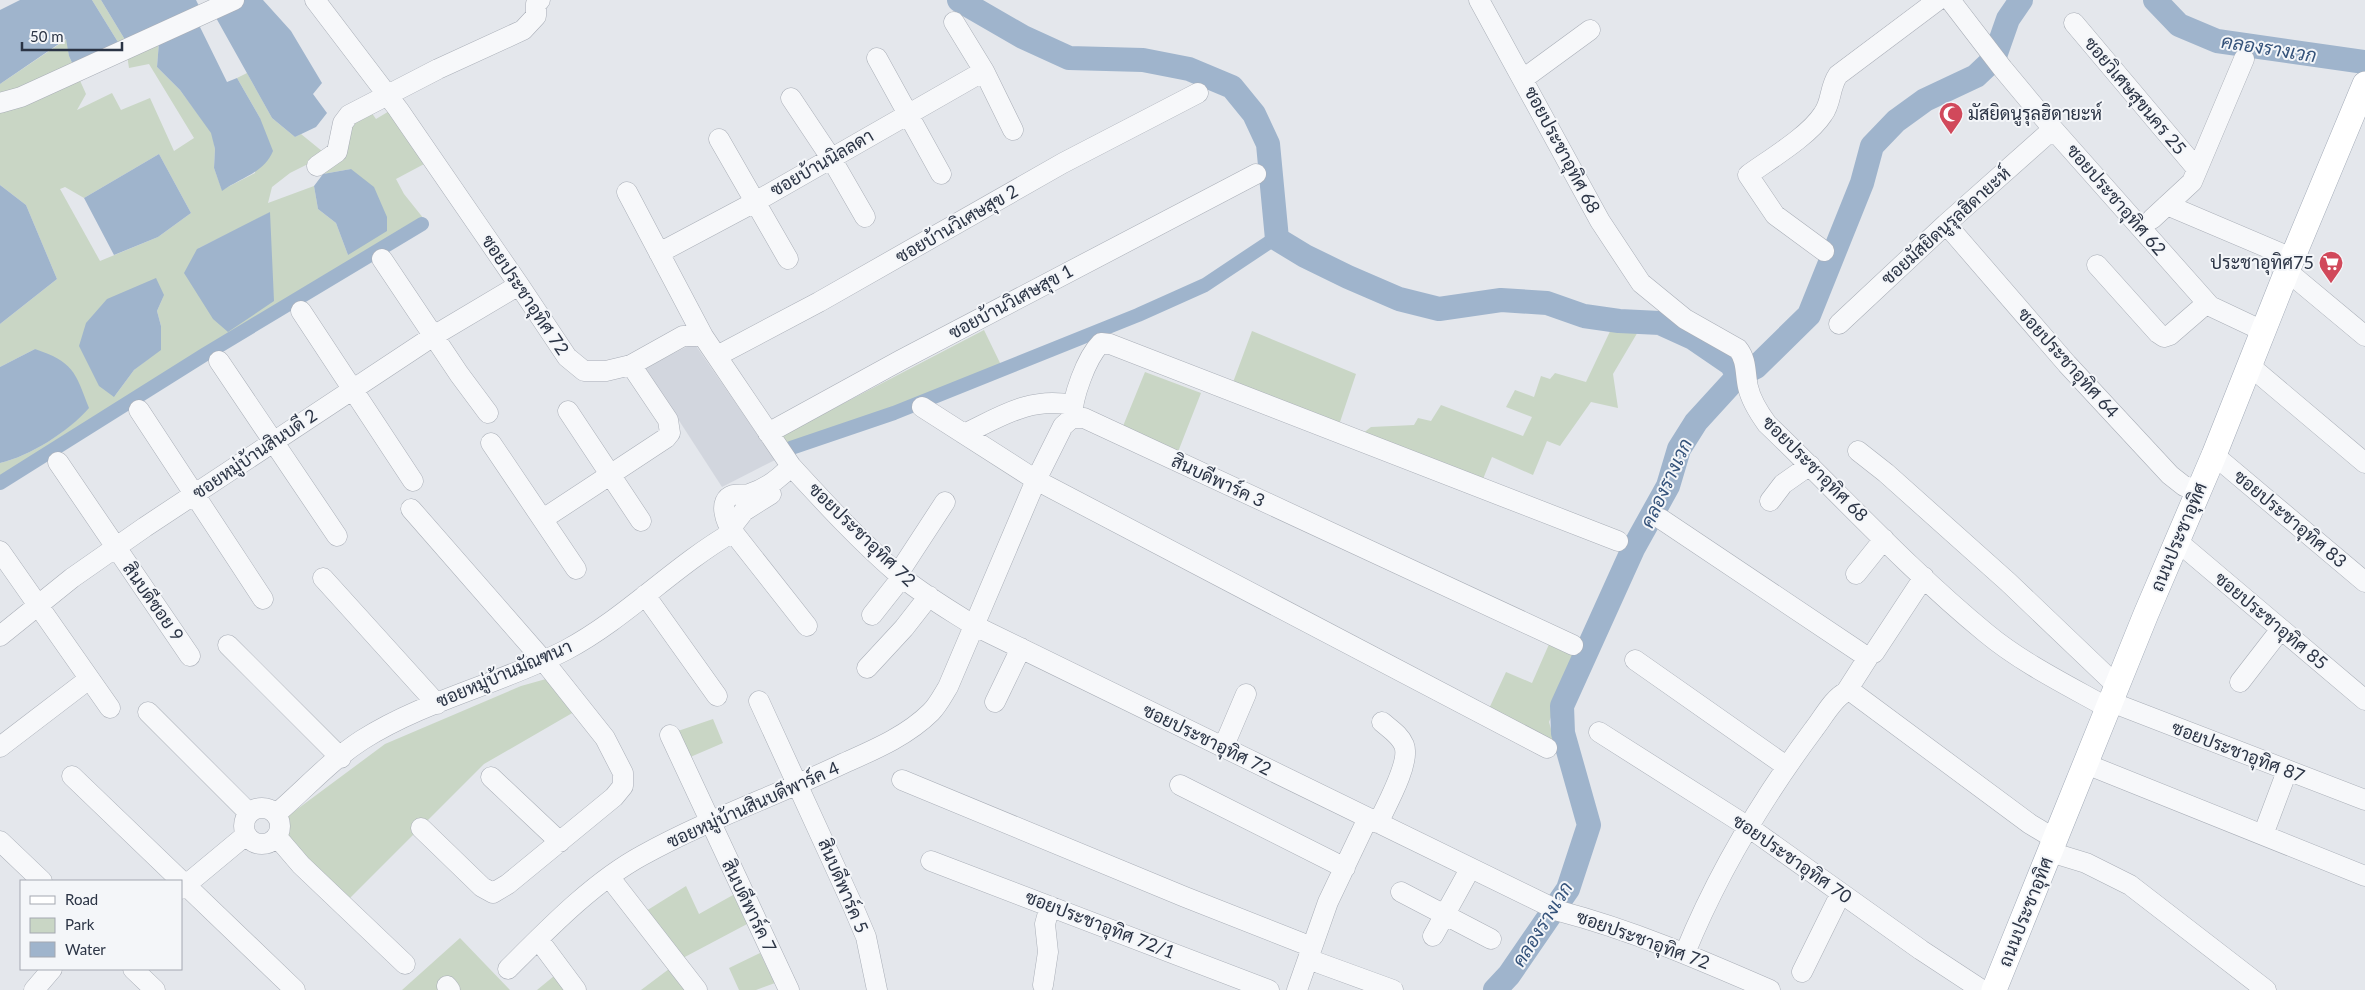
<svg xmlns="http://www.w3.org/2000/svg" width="2365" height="990" font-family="Lato,Sarabun,sans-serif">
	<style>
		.built { fill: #d2d6de }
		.green { fill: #c9d6c5; fill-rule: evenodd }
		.water { fill: #9fb4cc }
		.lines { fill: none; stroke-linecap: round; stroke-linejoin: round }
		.canal { stroke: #9fb4cc; stroke-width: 14 }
		.river { stroke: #9fb4cc; stroke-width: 24 }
		.minor-casing { stroke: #a9aeb7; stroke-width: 21 }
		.major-casing { stroke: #a3abb8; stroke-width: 26 }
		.minor { stroke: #f7f8fa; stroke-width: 20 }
		.major { stroke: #fff; stroke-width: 25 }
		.labels { text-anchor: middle; stroke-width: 4; stroke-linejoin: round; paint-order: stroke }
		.street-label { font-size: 18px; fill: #2b3445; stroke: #f4f6f9 }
		.poi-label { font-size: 18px; fill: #2b3445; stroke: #f4f6f9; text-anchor: start }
		.water-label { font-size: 19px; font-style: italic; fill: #34527a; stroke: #f4f6f9 }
	</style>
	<rect width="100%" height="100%" fill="#e4e7ec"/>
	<!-- built -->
	<path class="built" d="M694 343 775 460 722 487 645 368Z"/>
	<!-- green -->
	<path class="green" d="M92 0H101L127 43 121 47Z
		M67 39 69 56 86 94 77 110 112 93 121 110 150 98 174 151 194 138 149 64 129 68 127 55 159 42 157 67 180 90 212 133 215 149 214 168 222 190 255 173 260 118 237 78 247 73 272 118 295 137 301 134 328 156 364 102 376 119 391 110 426 163 396 179 404 194 428 224 0 489V463C30 456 68 432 88 408L35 349 0 367V324L57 279 26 205 0 185V84ZM159 154 191 213 158 237 100 261 60 189 65 187 84 198ZM312 162 323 174 351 169 348 255 336 223 318 209 314 186 268 203 272 187 290 173ZM270 213V229L197 249ZM164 295 157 311 161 326V349L134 370 114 397Z
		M1613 325 1639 330 1613 374 1618 408 1591 402 1560 446 1547 441 1533 475 1492 457 1483 479 1362 434 1371 427 1414 425 1418 418 1431 421 1441 405 1523 436 1532 417 1506 407 1515 390 1534 397 1541 376 1550 379 1555 373 1586 382Z
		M984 330 1001 365 789 452 779 437Z
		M1252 331 1356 374 1339 425 1232 385Z
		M1145 372 1201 393 1176 457 1121 431Z
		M1550 642 1577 652 1549 722 1557 750 1487 713 1506 672 1532 683Z
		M546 679 574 712 484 764 350 898C335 884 294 856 286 839 282 832 285 823 288 816L385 744 521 686Z
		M713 719 723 743 688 758 675 732Z
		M686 886 699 914 733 895 749 923 681 959 646 911Z
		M460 938 510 990H402Z
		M760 953 775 983 756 990H739L729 968Z
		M669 969 685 990H641Z
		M554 976 565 990H537Z"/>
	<!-- water -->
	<path class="water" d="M20 0H92L121 47 74 67 69 56 66 39 0 84V10Z
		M101 0H196L201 10 127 43Z
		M243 0H263L291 31 322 83 313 94 327 113 316 127 295 137 272 118 215 16Z
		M199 25 227 82 237 78 260 118 273 151C264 173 240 178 222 191L214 168 215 149 211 133 180 90 157 67 159 42Z
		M159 154 191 213 158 237 114 255 84 198Z
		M351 169 374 187 387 217V231L348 255 336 223 318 209 314 186 323 174Z
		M0 185 26 205 57 279 0 324Z
		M270 212 274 301 228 332 213 319 184 273 197 249Z
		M156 278 164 295 157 311 161 326V350L134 370 114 397 99 386 79 346 86 323 107 299Z
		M35 349C73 362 75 371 89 408 68 432 30 456 0 463V367Z"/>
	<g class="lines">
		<!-- canal -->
		<path class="canal" d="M791 448 894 413 1138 315 1205 285 1277 237
			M0 483 204 355 422 224"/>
		<!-- river -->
		<path class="river" d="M959 0 1023 37 1069 58 1143 60 1189 69 1232 87 1254 114 1268 144 1277 239 1305 256 1348 277 1399 299 1439 309 1501 300 1547 303 1584 316 1619 321 1660 323 1693 338 1731 364 1738 376
			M2155 0 2179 25 2217 41 2365 62
			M1495 990 1509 975 1568 889 1589 825 1563 733 1562 706 1633 549 1668 486 1679 449 1696 422 1738 376 1756 367 1809 315 1862 183 1872 146 1896 121 1925 100 1976 76 1994 59 2008 19 2021 0"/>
		<defs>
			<path id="minor" d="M315 0 398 109 519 285 567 357 584 371H606L631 365 683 336H703L791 466C825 503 859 540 897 573 920 593 948 609 973 625L1559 911C1632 930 1701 960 1770 990
				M1479 0 1600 221 1641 283 1685 319 1738 349C1747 360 1745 374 1748 387 1751 401 1759 413 1767 424 1839 493 1908 569 1986 633 2022 663 2067 685 2108 708
				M1950 0 2003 69 2053 129 2210 306 2263 331
				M954 22 984 71 1013 130
				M2074 23 2197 169
				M877 58 941 174
				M1523 79 1590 30
				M791 98 831 158 865 217
				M0 103 21 97 234 0
				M719 139 788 259
				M317 166 337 152 343 123 349 115 438 69 523 30 536 16V4L540 0
				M627 192 703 336
				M2167 205 2292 258
				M2152 219 2192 182 2244 59
				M1946 224 2067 364 2170 475 2184 486 2199 490
				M1824 251 1775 215 1748 175C1770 159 1809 136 1823 114 1832 102 1829 88 1838 75L1938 0
				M659 253 755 202 984 71
				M382 259 459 374 488 413
				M2097 265 2158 333 2164 337 2170 335 2207 303
				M2287 271 2365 336
				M301 311 413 481
				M1839 324 1946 224 2053 129
				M717 356 819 302 1063 163 1198 93
				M219 361 337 536
				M2250 366 2365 463
				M922 407 1036 480 1547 748
				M139 410 263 599
				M568 411 641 521
				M1072 418C1072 398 1086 358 1101 343L1110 344 1618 541
				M768 433 901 360 1256 174
				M964 434C1000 417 1031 396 1072 405
				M491 443 576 569
				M1858 451 1886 473 2008 582 2117 686
				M2214 455 2365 582
				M58 462 190 656
				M1770 501 1783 484 1810 465
				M411 509 543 660 605 738 623 773V786L614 797 508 884 493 893 482 887 421 828
				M543 519 666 438 670 433 668 420 631 365
				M1661 519 1864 655 1874 653 1924 577
				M730 529 744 511 771 494
				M733 532C726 523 717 500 733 495 738 494 744 495 749 494 765 489 780 478 791 466
				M2177 541 2365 700
				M0 551 110 708
				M898 574 945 502
				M1856 574 1884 539
				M323 578 437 704
				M645 595 717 696
				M872 615 902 577
				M0 636 72 578 145 527 435 335 519 285
				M228 645 341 758
				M1635 660 1786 766
				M867 668 904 628 929 596
				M2240 682 2281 629
				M1846 692 1869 656
				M759 701 852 904 866 937 877 990
				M995 702 1021 648
				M2111 702 2365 800
				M148 712 249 813
				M1599 732 1747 826 1921 950 1982 990
				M670 735 789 990
				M0 747 89 679
				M1223 748 1246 694
				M2086 764 2365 876
				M72 776 295 990
				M491 777 560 842
				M902 780 1185 897 1312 947
				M1180 785 1345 868
				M244 826a18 18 0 1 1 36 0a18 18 0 1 1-36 0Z
				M276 814C304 790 331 760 362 740 425 700 500 684 566 650 626 618 674 566 733 532L807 626
				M1378 823C1386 806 1411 762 1404 745 1400 735 1390 729 1382 722
				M2263 835 2287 771
				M277 837 301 865 405 964
				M0 841 42 881
				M2050 852 2086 863 2130 885 2266 990
				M931 861 1269 990
				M610 878 697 990
				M181 889 246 835
				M1401 892 1491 939
				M1433 936 1470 869
				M538 939 576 990
				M1685 953C1718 872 1762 799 1814 729 1823 718 1833 698 1846 692H1852L2030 824 2055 839
				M1308 959 1393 990
				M133 969 155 990
				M508 969C547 930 593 882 643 855 706 820 775 796 840 765 871 751 906 737 931 712 938 705 943 695 948 687L1036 480 1063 426 1072 418H1084L1573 645
				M1802 972 1841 893
				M1043 985 1048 952 1045 924 1050 906
				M447 986 450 990
				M34 990 52 969
				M1297 990 1328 902 1368 818"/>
			<path id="major" d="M1994 990 2146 614 2214 455 2287 271 2365 84"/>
		</defs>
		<!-- minor casing -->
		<use href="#minor" class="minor-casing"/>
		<!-- major casing -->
		<use href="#major" class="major-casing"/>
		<!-- minor -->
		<use href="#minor" class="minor"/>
		<!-- major -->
		<use href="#major" class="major"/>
	</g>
	<!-- icons -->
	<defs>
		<symbol id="mosque-pin" viewBox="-11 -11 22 30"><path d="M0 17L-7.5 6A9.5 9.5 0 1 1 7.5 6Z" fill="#d1495b" stroke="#f4f6f9"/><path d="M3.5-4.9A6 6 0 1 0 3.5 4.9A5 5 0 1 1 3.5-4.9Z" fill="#fff"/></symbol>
		<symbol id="supermarket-pin" viewBox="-11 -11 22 30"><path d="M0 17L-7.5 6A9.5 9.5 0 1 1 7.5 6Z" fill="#d1495b" stroke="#f4f6f9"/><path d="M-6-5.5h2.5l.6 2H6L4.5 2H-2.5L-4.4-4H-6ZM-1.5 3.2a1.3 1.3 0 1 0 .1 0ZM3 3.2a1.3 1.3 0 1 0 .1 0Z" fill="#fff"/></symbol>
	</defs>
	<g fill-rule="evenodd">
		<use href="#mosque-pin" x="1937" y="100" width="28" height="38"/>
		<use href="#supermarket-pin" x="2317" y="249" width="28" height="38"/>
	</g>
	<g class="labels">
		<!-- street labels -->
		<g class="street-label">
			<text transform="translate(2135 96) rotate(50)" y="6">ซอยวิเศษสุขนคร 25</text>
			<text transform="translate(1562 150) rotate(62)" y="6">ซอยประชาอุทิศ 68</text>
			<text transform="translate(822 163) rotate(-30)" y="6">ซอยบ้านนิลลดา</text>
			<text transform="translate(2116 200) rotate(49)" y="6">ซอยประชาอุทิศ 62</text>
			<text transform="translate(957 224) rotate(-30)" y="6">ซอยบ้านวิเศษสุข 2</text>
			<text transform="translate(1946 226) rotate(-42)" y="6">ซอยมัสยิดนูรุลฮิดายะห์</text>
			<text transform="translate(525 295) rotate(56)" y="6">ซอยประชาอุทิศ 72</text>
			<text transform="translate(1011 302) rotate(-28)" y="6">ซอยบ้านวิเศษสุข 1</text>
			<text transform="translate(2068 363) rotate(48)" y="6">ซอยประชาอุทิศ 64</text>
			<text transform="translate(255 454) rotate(-34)" y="6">ซอยหมู่บ้านสินบดี 2</text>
			<text transform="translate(1815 469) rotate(45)" y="6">ซอยประชาอุทิศ 68</text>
			<text transform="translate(1218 481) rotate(25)" y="6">สินบดีพาร์ค 3</text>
			<text transform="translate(2290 519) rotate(40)" y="6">ซอยประชาอุทิศ 83</text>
			<text transform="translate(862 535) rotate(44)" y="6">ซอยประชาอุทิศ 72</text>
			<text transform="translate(2179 537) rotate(-67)" y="6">ถนนประชาอุทิศ</text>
			<text transform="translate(153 602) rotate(55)" y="6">สินบดีซอย 9</text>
			<text transform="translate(2271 621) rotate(40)" y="6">ซอยประชาอุทิศ 85</text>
			<text transform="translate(504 674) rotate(-23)" y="6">ซอยหมู่บ้านมัณฑนา</text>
			<text transform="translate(1207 740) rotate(26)" y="6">ซอยประชาอุทิศ 72</text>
			<text transform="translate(2238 752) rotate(21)" y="6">ซอยประชาอุทิศ 87</text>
			<text transform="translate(753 805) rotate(-24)" y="6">ซอยหมู่บ้านสินบดีพาร์ค 4</text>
			<text transform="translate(1792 859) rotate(35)" y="6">ซอยประชาอุทิศ 70</text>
			<text transform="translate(843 886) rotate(67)" y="6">สินบดีพาร์ค 5</text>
			<text transform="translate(749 906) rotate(64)" y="6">สินบดีพาร์ค 7</text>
			<text transform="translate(2026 912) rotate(-68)" y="6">ถนนประชาอุทิศ</text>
			<text transform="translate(1100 925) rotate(21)" y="6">ซอยประชาอุทิศ 72/1</text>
			<text transform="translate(1643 940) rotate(20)" y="6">ซอยประชาอุทิศ 72</text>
		</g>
		<!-- poi labels -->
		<g class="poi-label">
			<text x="1968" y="120">มัสยิดนูรุลฮิดายะห์</text>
			<text x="2314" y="269" text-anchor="end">ประชาอุทิศ75</text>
		</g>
		<!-- water labels -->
		<g class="water-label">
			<text transform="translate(2269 48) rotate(9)" y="7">คลองรางเวก</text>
			<text transform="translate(1666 483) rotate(-65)" y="7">คลองรางเวก</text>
			<text transform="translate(1542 924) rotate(-58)" y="7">คลองรางเวก</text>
		</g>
	</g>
	<!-- legend -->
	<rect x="20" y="880" width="162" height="90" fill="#f4f6f9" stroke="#a4a8b1"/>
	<rect x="30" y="896" width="25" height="8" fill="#ffffff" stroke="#a4a8b1"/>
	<text x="65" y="905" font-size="15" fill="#2b3445">Road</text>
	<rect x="30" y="918" width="25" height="15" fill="#c9d6c5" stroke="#a4a8b1"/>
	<text x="65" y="930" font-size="15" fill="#2b3445">Park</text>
	<rect x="30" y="942" width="25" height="15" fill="#9fb4cc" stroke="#a4a8b1"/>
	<text x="65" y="955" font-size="15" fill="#2b3445">Water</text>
	<!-- scale -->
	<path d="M22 42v8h100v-8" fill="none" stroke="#2b3445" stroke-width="2.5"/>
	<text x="30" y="42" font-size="15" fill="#2b3445" stroke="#f4f6f9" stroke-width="4" paint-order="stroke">50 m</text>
</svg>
